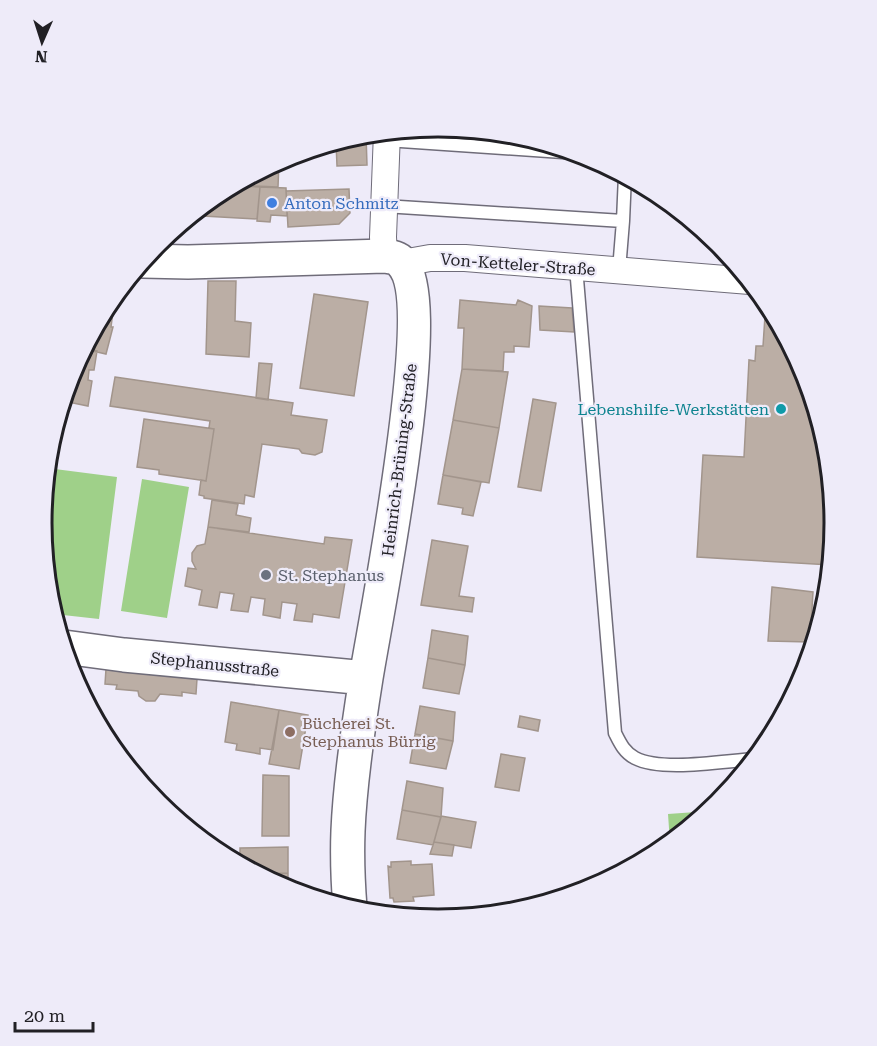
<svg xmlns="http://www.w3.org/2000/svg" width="877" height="1046" font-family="'Roboto Serif',serif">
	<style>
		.green { fill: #9fd089 }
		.building { fill: #bbaea5; stroke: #a2958c; stroke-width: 1.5 }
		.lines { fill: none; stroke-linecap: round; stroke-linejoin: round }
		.lane-casing { stroke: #6f6c79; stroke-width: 15 }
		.street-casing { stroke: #6f6c79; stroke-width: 28 }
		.secondary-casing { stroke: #6f6c79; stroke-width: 36 }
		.lane { stroke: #fff; stroke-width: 12 }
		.street { stroke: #fff; stroke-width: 26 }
		.secondary { stroke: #fff; stroke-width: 33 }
		.shop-dot { fill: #3f7fe0; stroke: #eeebf9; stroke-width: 2 }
		.culture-dot { fill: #0f9aa8; stroke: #eeebf9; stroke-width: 2 }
		.worship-dot { fill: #6b7280; stroke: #eeebf9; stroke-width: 2 }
		.education-dot { fill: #8d6e63; stroke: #eeebf9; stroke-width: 2 }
		.labels { text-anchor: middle; stroke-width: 4.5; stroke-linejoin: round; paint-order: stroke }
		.shop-label { font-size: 16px; fill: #366cbe; stroke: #eeebf9; text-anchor: start }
		.street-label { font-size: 16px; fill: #212025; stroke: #eeebf9 }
		.culture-label { font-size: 16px; fill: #0d838f; stroke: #eeebf9; text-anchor: end }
		.worship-label { font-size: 16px; fill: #5b616d; stroke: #eeebf9; text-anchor: start }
		.education-label { font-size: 16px; fill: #785e54; stroke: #eeebf9; text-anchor: start }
		.rim { fill: none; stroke: #212025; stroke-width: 3 }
	</style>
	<rect width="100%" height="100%" fill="#eeebf9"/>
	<!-- green -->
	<path class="green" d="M47 468 117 477 99 619 54 614C40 567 43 516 47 468Z
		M142 479 189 487 167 618 121 611Z
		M710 811 670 843 668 814Z"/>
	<!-- building -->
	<path class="building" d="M361 134H366L367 165 337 166 336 142Z
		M279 161 278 187 233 185Z
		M233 186 260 187 257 219 203 216V206L219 193Z
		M260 187 286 188 287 216 271 215 270 222 257 221Z
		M349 189 350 213 339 224 288 227 286 191Z
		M208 281H236L235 321 251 323 249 357 206 354Z
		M314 294 368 302 354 396 300 388Z
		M460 300 516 305 518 300 532 306 529 347 514 346V352H504L503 371 462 369 464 328H458Z
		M109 303 114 304 111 327H113L106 354 84 349Z
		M539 306 572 308 574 332 540 330Z
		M765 316 776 317 805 372 827 446 835 523 831 565 697 557 703 455 744 457 749 360 755 361 756 346H763Z
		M84 349 97 351 94 370H89L88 380 92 381 88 406 63 401 72 371Z
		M259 363 272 364 268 400 256 398Z
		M462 369 508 372 499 428 453 420Z
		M115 377 293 403 291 415 327 420 322 452 315 455 302 453 299 449 262 444 254 497 245 495 244 504 204 498V496L199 495 201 480 206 481 214 429 209 428 210 421 110 406Z
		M533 399 556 403 541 491 518 487Z
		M144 419 214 429 206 481 159 474V470L137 467Z
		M453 420 499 428 489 483 443 475Z
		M443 475 481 482 473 516 462 514 463 508 438 504Z
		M212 500 238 504 236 515 251 518 249 532 208 527Z
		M208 527 324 544 325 537 352 540 339 618 313 614 312 622 294 620 297 604 282 602 280 618 263 615 265 599 251 597 248 612 231 610 234 594 220 592 217 608 199 605 202 590 185 586 188 568 196 569 192 561V553L197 546 205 544Z
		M432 540 468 546 459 596 474 598 472 612 421 605Z
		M772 587 813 592 810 642 768 641Z
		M432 630 468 636 465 665 428 658Z
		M428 658 465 665 459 694 423 688Z
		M106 669 197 679 196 694 182 692V696L160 694 155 701H146L139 696 138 691 116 689 117 685 105 684Z
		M231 702 279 710 273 750 260 748V754L236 750 237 744 225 742Z
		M420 706 455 712 453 741 415 734Z
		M279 710 308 715 299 769 269 764Z
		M520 716 540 720 538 731 518 727Z
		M415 734 453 741 446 769 410 763Z
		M501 754 525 758 519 791 495 787Z
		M263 775 289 776V836H262Z
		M407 781 443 788 441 817 402 810Z
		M402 810 441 817 433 845 397 839Z
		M441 816 476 822 471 848 434 842Z
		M434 842 454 845 452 856 430 854Z
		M288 847V873L258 874 240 864V848Z
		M411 861V865L432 864 434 895 413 897 414 901 394 902 393 898H390L388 866 391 867V862Z
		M288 873V890L258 874Z"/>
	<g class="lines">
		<defs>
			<path id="lane" d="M386 140 577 153
				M384 206 623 221 625 175
				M576 267 615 733C620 743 624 752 635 758 662 772 723 761 755 759
				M619 270 623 221"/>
			<path id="street" d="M384 256 383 237 387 132
				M402 263 430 258H465L750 281"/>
			<path id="secondary" d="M143 261 188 262 384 256C390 257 397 257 401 262 440 300 376 615 366 678 358 728 350 781 348 831 347 857 348 883 350 908
				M64 647 124 655 366 678"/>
		</defs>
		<!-- lane casing -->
		<use href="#lane" class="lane-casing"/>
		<!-- street casing -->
		<use href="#street" class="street-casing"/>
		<!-- secondary casing -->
		<use href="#secondary" class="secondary-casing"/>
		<!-- lane -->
		<use href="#lane" class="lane"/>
		<!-- street -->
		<use href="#street" class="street"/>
		<!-- secondary -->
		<use href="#secondary" class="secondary"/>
	</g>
	<!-- markers -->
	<circle class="shop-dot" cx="272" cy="203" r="6"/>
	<circle class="culture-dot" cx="781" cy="409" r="6"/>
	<circle class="worship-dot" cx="266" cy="575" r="6"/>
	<circle class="education-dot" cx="290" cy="732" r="6"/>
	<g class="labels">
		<!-- shop labels -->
		<g class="shop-label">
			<text x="284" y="209">Anton Schmitz</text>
		</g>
		<!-- street labels -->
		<g class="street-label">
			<text transform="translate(518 264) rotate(4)" y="6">Von-Ketteler-Straße</text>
			<text transform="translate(399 460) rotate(-83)" y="6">Heinrich-Brüning-Straße</text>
			<text transform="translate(215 664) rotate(6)" y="6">Stephanusstraße</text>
		</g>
		<!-- culture labels -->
		<g class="culture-label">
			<text x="769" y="415">Lebenshilfe-Werkstätten</text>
		</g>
		<!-- worship labels -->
		<g class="worship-label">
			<text x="278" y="581">St. Stephanus</text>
		</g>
		<!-- education labels -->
		<g class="education-label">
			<text x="302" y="729">Bücherei St.<tspan x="302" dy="18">Stephanus Bürrig</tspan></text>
		</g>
	</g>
	<!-- crop -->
	<path d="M0 0H877V1046H0ZM52 523a386 386 0 1 1 772 0a386 386 0 1 1-772 0Z" fill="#eeebf9" fill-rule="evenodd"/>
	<path class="rim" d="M52 523a386 386 0 1 1 772 0a386 386 0 1 1-772 0Z"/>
	<!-- north arrow -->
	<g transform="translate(42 42) rotate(183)" stroke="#eeebf9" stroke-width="4.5" paint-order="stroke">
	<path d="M0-4.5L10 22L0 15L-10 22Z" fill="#212025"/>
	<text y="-9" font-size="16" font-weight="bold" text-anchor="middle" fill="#212025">N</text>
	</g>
	<!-- scale -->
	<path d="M15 1022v9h78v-9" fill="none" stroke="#212025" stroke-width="3"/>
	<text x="24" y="1022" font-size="18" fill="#212025" stroke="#eeebf9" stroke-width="4.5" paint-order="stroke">20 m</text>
</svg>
